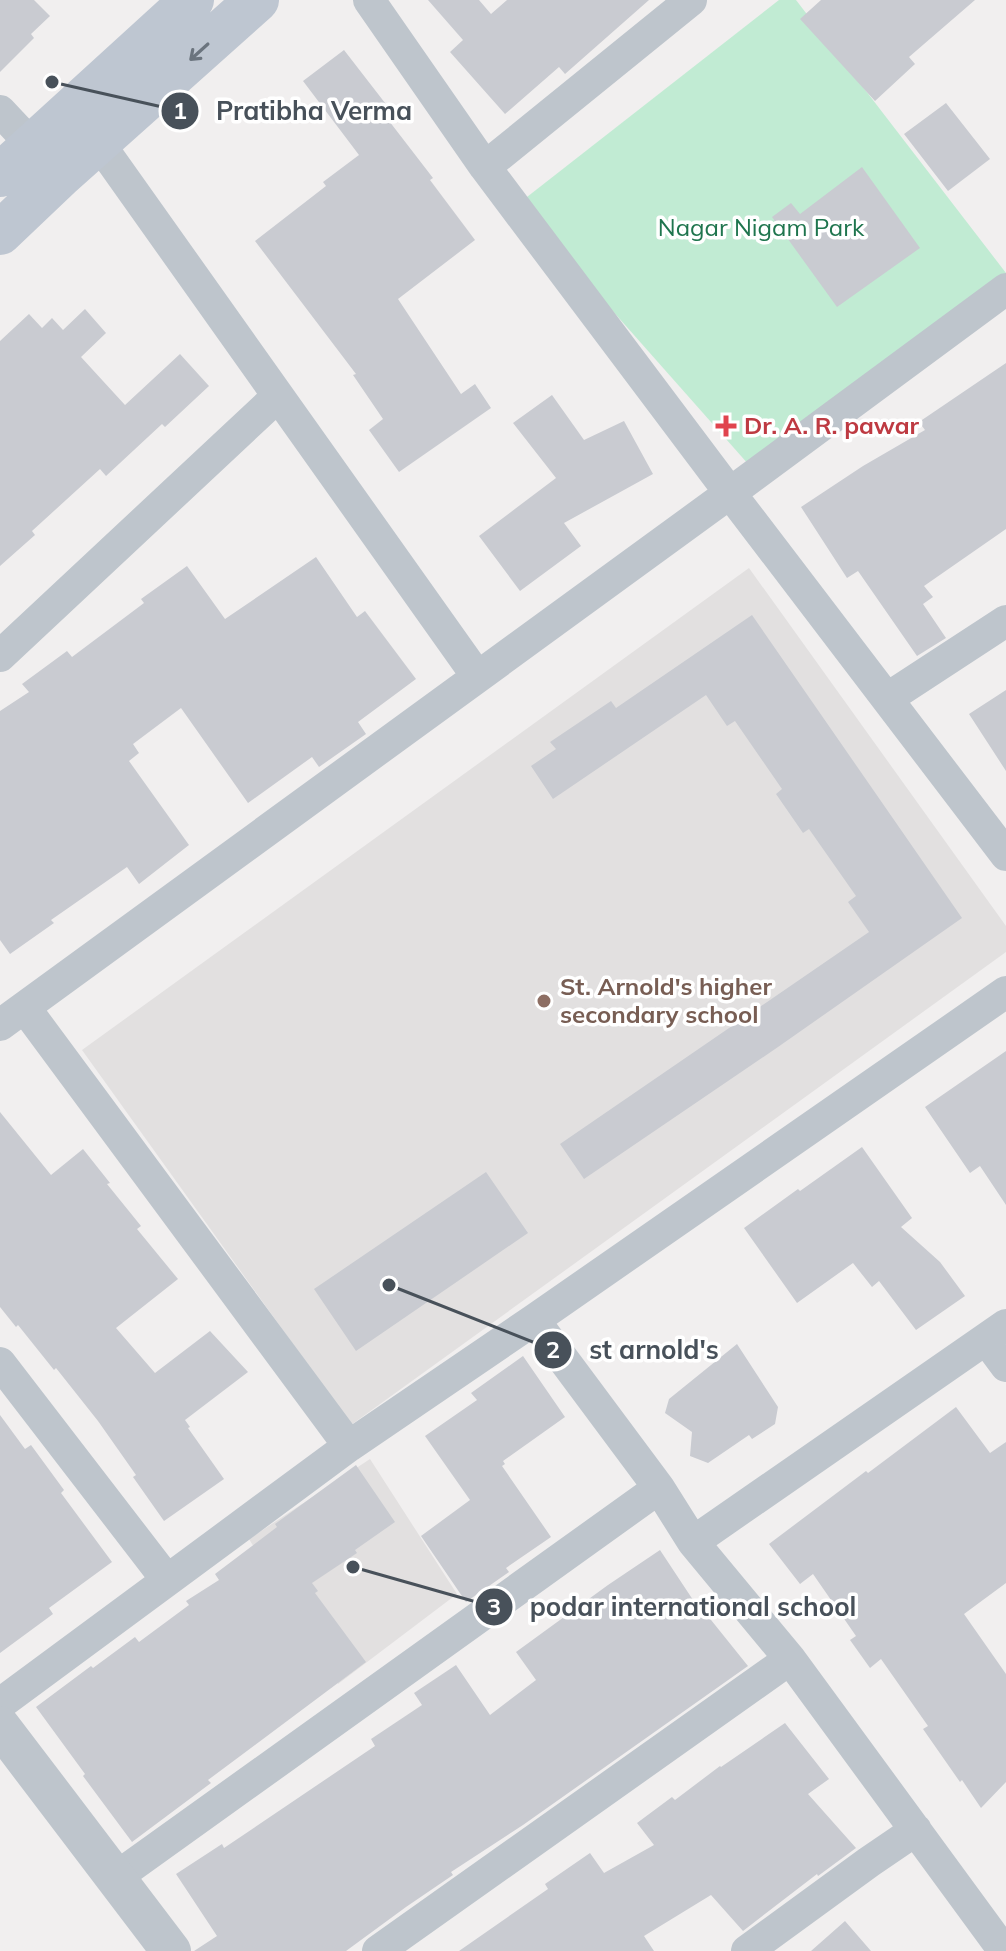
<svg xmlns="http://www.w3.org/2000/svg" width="1006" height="1951" font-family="Mulish,sans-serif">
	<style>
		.education { fill: #e2e0e0 }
		.green { fill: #c1ebd3 }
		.building { fill: #c9cbd1 }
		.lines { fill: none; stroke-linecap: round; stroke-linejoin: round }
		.minor { stroke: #bec5cc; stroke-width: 32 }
		.tertiary { stroke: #bec5cc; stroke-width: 40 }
		.secondary { stroke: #bec6d1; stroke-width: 44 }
		.oneway { stroke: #6b747e }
		.health-dot { fill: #e0444e; stroke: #fff; stroke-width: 3 }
		.education-dot { fill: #8d6e63; stroke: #fff; stroke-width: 3 }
		.labels { text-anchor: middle; stroke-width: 7; stroke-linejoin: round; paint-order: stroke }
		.park-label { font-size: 24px; fill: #1f754e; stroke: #fff }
		.health-label { font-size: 24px; font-weight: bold; fill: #be3a42; stroke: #fff; text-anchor: start }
		.education-label { font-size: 24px; font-weight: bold; fill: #785e54; stroke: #fff; text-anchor: start }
		.leader { fill: none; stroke: #48515a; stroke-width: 3 }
		.callout-dot { fill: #48515a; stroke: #fff; stroke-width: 3 }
		.mark-label { font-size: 24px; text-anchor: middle; font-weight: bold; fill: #fff }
		.callout-label { font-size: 26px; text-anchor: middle; font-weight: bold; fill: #48515a; stroke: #fff; stroke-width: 7; stroke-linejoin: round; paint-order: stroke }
	</style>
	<rect width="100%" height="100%" fill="#f1efef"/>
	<!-- education -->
	<path class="education" d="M749 568 1006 926V952L351 1425 82 1050Z
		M370 1459 457 1594 338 1684 249 1539Z"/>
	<!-- green -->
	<path class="green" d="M779 0H796L1006 273V308L749 465 518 204Z"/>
	<!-- building -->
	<path class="building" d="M0 0H34L50 16 31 34 34 38 0 72Z
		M428 0H479L491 14 507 0H649L565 74 559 67 505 114 450 52 463 40Z
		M821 0H975L909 57 915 64 875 101 800 19Z
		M344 50 392 112 386 117 433 178 430 180 475 240 398 299 461 394 475 384 491 408 399 472 369 430 383 419 353 375 356 374 255 241 326 186 323 182 359 155 303 81Z
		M946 103 990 159 948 191 904 134Z
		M862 167 920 248 837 307 772 217 791 203 800 214Z
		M85 309 106 333 81 357 125 405 180 354 209 386 165 427 162 424 106 476 100 469 32 531 35 535 0 566V341L29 314 42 328 52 318 63 330Z
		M1006 363V529L924 586 933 597 923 604 946 638 917 656 858 571 847 578 801 507 863 466 925 430 919 422Z
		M552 395 584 440 624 421 653 474 564 523 581 546 520 591 479 536 556 478 513 423Z
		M316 557 357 617 365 611 416 679 358 722 366 734 319 767 312 757 248 803 181 708 133 744 139 753 129 761 189 845 139 884 127 867 51 920 54 923 10 954 0 940V711L29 692 22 684 67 651 72 657 144 603 141 599 187 566 225 619Z
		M752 615 962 918 778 1047 584 1179 560 1144 869 932 848 902 856 896 809 829 803 833 776 794 782 789 735 721 727 726 706 695 553 799 531 766 556 749 550 742 611 701 616 708Z
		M1006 690V771L969 714Z
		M1006 1051V1205L980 1166 970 1173 925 1107Z
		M0 1112 51 1175 83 1149 110 1183 107 1184 141 1226 137 1229 178 1279 116 1328 155 1373 210 1331 248 1372 185 1420 190 1427 188 1428 224 1479 164 1521 133 1477 136 1475 98 1421 56 1368 54 1370 18 1325 16 1327 0 1307Z
		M862 1147 912 1218 901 1227 940 1262 965 1296 916 1330 879 1281 872 1287 853 1263 797 1303 744 1228 798 1189 800 1191Z
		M486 1172 528 1233 356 1351 314 1289Z
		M737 1344 778 1407 775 1424 752 1439 749 1435 708 1463 690 1456 692 1432 665 1413 669 1399Z
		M523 1356 565 1417 503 1461 505 1464 502 1466 551 1537 506 1568 509 1572 466 1602 421 1536 470 1500 425 1436 477 1400 471 1393Z
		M956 1407 990 1453 1006 1442V1583L964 1614 1006 1674V1782L981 1808 962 1780 960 1782 923 1729 928 1726 881 1659 870 1668 850 1640 856 1636 813 1574 800 1584 769 1544 866 1471 868 1473Z
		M0 1415 25 1449 31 1445 64 1490 61 1493 112 1562 49 1608 53 1614 0 1653Z
		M356 1465 395 1522 355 1550 357 1553 312 1583 318 1591 315 1593 366 1662 208 1780 211 1783 132 1842 83 1776 85 1774 36 1707 91 1666 93 1668 135 1637 139 1642 189 1605 186 1601 219 1580 215 1574 277 1527 275 1524Z
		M660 1550 697 1606 699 1605 748 1666 523 1825 451 1872 453 1875 406 1907 346 1951H194L217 1936 176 1874 222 1844 224 1848 375 1746 371 1739 422 1705 414 1693 456 1665 490 1715 536 1680 516 1652 608 1585Z
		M785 1723 829 1779 808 1794 856 1848 818 1876 817 1874 743 1931 711 1895 644 1936 654 1951H459L548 1889 545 1884 590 1853 604 1873 654 1845 637 1823 672 1797 675 1800 720 1766 721 1767Z
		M845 1921 871 1951H811Z"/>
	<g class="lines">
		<!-- minor -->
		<path class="minor" d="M369 0 485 167 730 493 1006 855
			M0 111 47 161
			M98 142 477 676
			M485 167 691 0
			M0 656 278 396
			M888 698 1006 621
			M25 1008 349 1446
			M0 1025 730 493 1006 289
			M534 1320 659 1488 693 1542 790 1659 1004 1951
			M986 1339 1006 1366
			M0 1363 167 1580
			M693 1542 1006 1325
			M0 1704 349 1446 534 1320 1006 992
			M115 1878 659 1488
			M378 1951 790 1659
			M747 1951 869 1862 916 1830"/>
		<!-- tertiary -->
		<path class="tertiary" d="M0 1726 171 1951"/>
		<!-- secondary -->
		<path class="secondary" d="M0 175 192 0
			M0 233 61 175 257 0"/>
	</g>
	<!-- one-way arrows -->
	<defs><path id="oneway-shaft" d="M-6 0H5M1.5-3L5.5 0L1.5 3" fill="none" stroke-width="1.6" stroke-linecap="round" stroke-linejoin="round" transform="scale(2)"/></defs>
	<use class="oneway" href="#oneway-shaft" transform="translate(199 52) rotate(138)"/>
	<!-- markers -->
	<path class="health-dot" d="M722 414h8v8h8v8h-8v8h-8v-8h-8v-8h8z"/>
	<circle class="education-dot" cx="544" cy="1001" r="8"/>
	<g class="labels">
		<!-- park labels -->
		<g class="park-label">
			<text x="761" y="236">Nagar Nigam Park</text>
		</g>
		<!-- health labels -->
		<g class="health-label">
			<text x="744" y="434">Dr. A. R. pawar</text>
		</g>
		<!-- education labels -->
		<g class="education-label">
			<text x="560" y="995">St. Arnold's higher<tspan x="560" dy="28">secondary school</tspan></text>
		</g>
	</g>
	<!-- callouts -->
	<path class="leader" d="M52 82L180 111M389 1285L553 1350M353 1567L494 1607"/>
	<g class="callout-dot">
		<circle cx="52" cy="82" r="8"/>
		<circle cx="389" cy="1285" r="8"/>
		<circle cx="353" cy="1567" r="8"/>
		<circle cx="180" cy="111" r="20"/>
		<circle cx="553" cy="1350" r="20"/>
		<circle cx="494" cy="1607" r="20"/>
	</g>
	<g class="mark-label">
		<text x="180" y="119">1</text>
		<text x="553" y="1358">2</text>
		<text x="494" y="1615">3</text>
	</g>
	<g class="callout-label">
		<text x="314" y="120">Pratibha Verma</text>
		<text x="654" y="1359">st arnold's</text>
		<text x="693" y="1616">podar international school</text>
	</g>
</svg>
